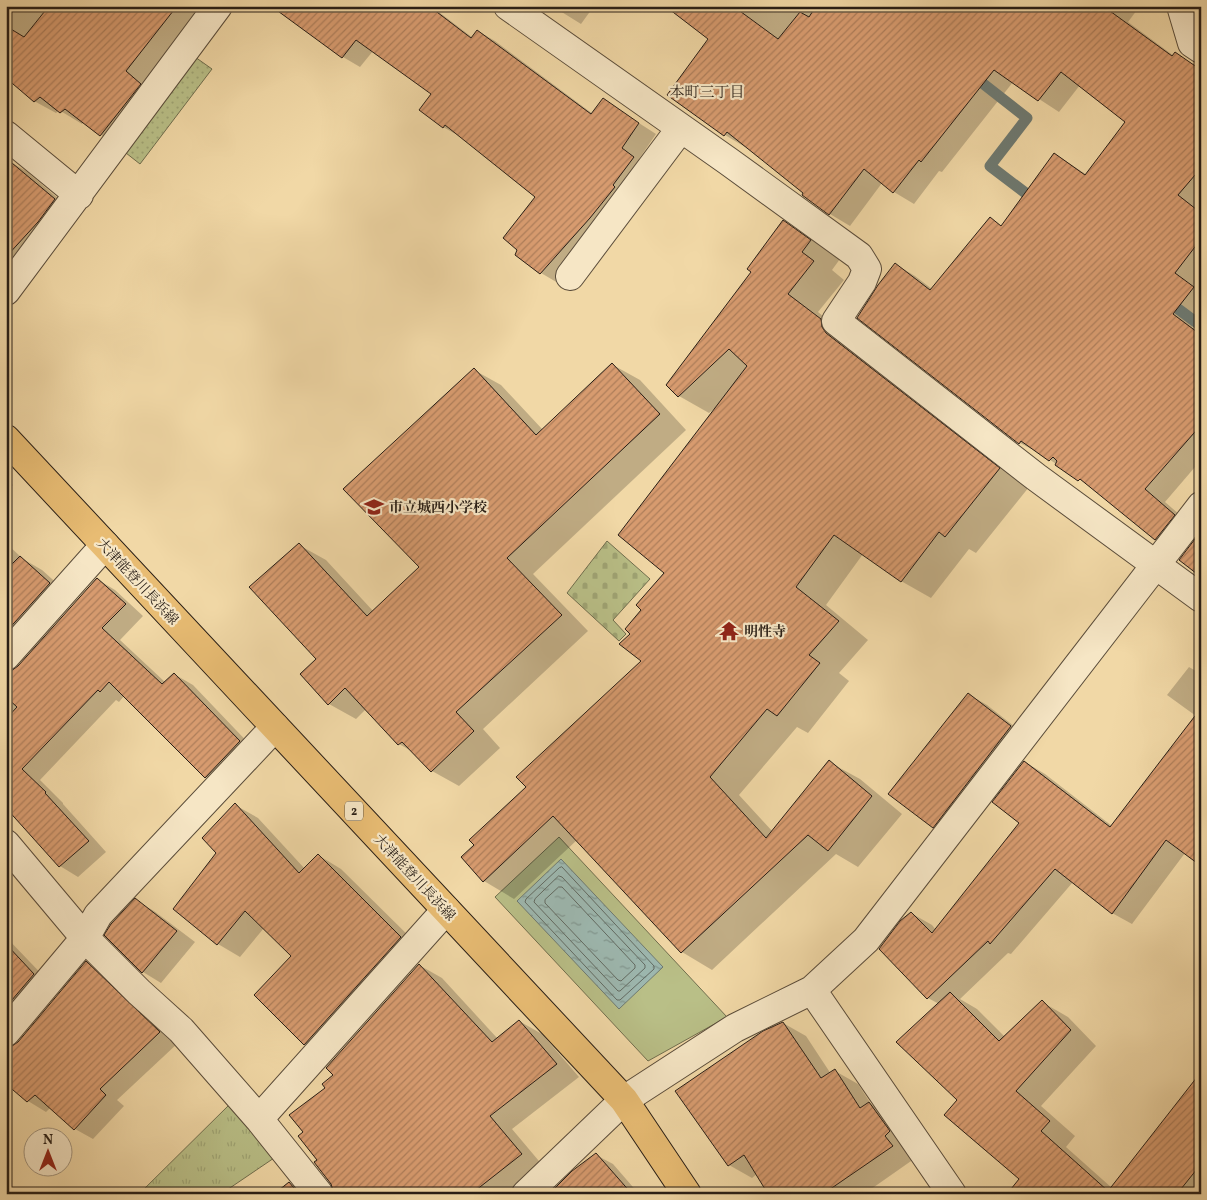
<svg xmlns="http://www.w3.org/2000/svg" width="1207" height="1200" font-family="Vollkorn,'Noto Serif JP',serif">
	<style>
		.grass { fill: url(#grass-tufts); stroke: #706e4e }
		.cemetery { fill: url(#cemetery-stones); stroke: #706e4e }
		.park { fill: #b9bf87; stroke: #706e4e }
		.garden { fill: url(#garden-dots); stroke: #706e4e }
		.water { fill: url(#water-ripples); stroke: #6e7a72 }
		.shadow { fill: #0003 }
		.lines { fill: none; stroke-linecap: round; stroke-linejoin: round }
		.shore { stroke: #626b63; stroke-width: 1 }
		.stream { stroke: #6e7a72; stroke-width: 11 }
		.building { fill: url(#building-hatch); stroke: #281e16 }
		.street-casing { stroke: #5a4c3a; stroke-width: 30 }
		.primary-casing { stroke: #281e16; stroke-width: 30 }
		.street { stroke: #f6e6c5; stroke-width: 28 }
		.primary { stroke: #e8bc73; stroke-width: 28 }
		.labels { text-anchor: middle; stroke-width: 4.5; stroke-linejoin: round; paint-order: stroke }
		.shield { fill: #f6e6c5; stroke: #665a4a; stroke-width: 1 }
		.shield-label { font-size: 12px; font-weight: bold; fill: #281e16 }
		.poi-label { font-size: 14px; font-weight: bold; fill: #281e16; stroke: #f6e6c5; text-anchor: start }
		.street-label { font-size: 14px; fill: #281e16; stroke: #f6e6c5 }
		.neighbourhood-label { font-size: 15px; fill: #281e16; stroke: #f6e6c5 }
	</style>
	<defs>
		<pattern id="grass-tufts" width="24" height="20" patternUnits="userSpaceOnUse" patternTransform="scale(1.25)"><rect width="24" height="20" fill="#b9bf87"/><path d="M3 7l-1-3M5 7V3M7 7l1-3M15 17l-1-3M17 17v-4M19 17l1-3" fill="none" stroke="#9fa474"/></pattern>
		<pattern id="cemetery-stones" width="16" height="16" patternUnits="userSpaceOnUse" patternTransform="scale(1.25)"><rect width="16" height="16" fill="#b9bf87"/><path d="M2 7V4a2 2 0 0 1 4 0v3zM10 15v-3a2 2 0 0 1 4 0v3z" fill="#9fa474"/></pattern>
		<pattern id="garden-dots" width="8" height="8" patternUnits="userSpaceOnUse" patternTransform="scale(1.25)"><rect width="8" height="8" fill="#b9bf87"/><path d="M2 2h.1M6 6h.1" fill="none" stroke="#9fa474" stroke-width="1.8" stroke-linecap="round"/></pattern>
		<pattern id="water-ripples" width="26" height="14" patternUnits="userSpaceOnUse" patternTransform="scale(1.25)"><rect width="26" height="14" fill="#9db8b0"/><path d="M2 4q2-2 4 0t4 0M15 11q2-2 4 0t4 0" fill="none" stroke="#80958e"/></pattern>
		<pattern id="building-hatch" width="6" height="6" patternUnits="userSpaceOnUse" patternTransform="scale(1.25)"><rect width="6" height="6" fill="#d79b6f"/><path d="M-1 1l2-2M0 6l6-6M5 7l2-2" fill="none" stroke="#ae7e5a"/></pattern>
	</defs>
	<rect width="100%" height="100%" fill="#f1d8a6"/>
	<filter id="stains"><feTurbulence type="fractalNoise" baseFrequency=".004" numOctaves="4"/><feColorMatrix values="0 0 0 0 .2 0 0 0 0 .09 0 0 0 0 .02 0 0 0 .5 -.17"/></filter>
	<radialGradient id="worn" r=".72"><stop offset=".6" stop-color="#630" stop-opacity="0"/><stop offset="1" stop-color="#630" stop-opacity=".3"/></radialGradient>
	<!-- grass -->
	<path class="grass" d="M230 1104 277 1156 221 1194H139Z"/>
	<!-- cemetery -->
	<path class="cemetery" d="M607 541 650 579 613 620 626 634 619 641 567 593Z"/>
	<!-- park -->
	<path class="park" d="M559 837 727 1017 648 1061 495 897Z"/>
	<!-- garden -->
	<path class="garden" d="M195 57 212 69 140 164 126 153Z"/>
	<!-- water -->
	<path class="water" d="M561 859 663 967 619 1009 517 901Z"/>
	<!-- shadow -->
	<path class="shadow" d="M12 6H219L122 147 101 135 84 122 82 124 59 110 56 113 34 101 6 77V13Z
		M269 6H431L473 38 478 31 495 41 593 114 603 100 656 134 639 159 651 168 607 228 558 283 541 273 536 197 461 137 443 127 433 94 373 51 360 67 343 57 298 24Z
		M552 6H594L581 24Z
		M689 6H1140L1128 22 1174 56 1175 54 1193 64 1201 66V277L1194 285 1201 290V315L1192 327 1201 333V460L1165 502 1194 527 1176 550 1156 539 1096 490 1041 454 1020 443 895 264 915 276 932 289 991 219 1002 226 1055 154 1087 175 1127 121 1080 85 1059 112 1013 82 942 172 939 171 914 204 894 192 882 183 850 226 830 214 804 195 805 193 746 146 745 147 725 135 669 95 710 39Z
		M7 160 26 171 73 211 25 268 6 257Z
		M784 222 814 240 840 259 832 270 844 280 818 312 1029 487 976 553 969 549 931 598 901 581 863 554 826 605 868 640 839 673 849 681 808 733 797 727 739 795 773 832 829 762 860 779 902 814 858 867 836 854 712 970 682 952 577 840 514 899 484 881 463 857 476 845 643 661 631 634 642 610 665 572 716 409 715 408 709 413 679 396Z
		M613 365 640 380 686 430 533 574 588 631 483 729 500 748 459 786 432 771 415 753 399 744 366 709 356 719 329 704 318 659 299 545 326 560 374 612 420 567 474 370 501 385 543 430Z
		M6 478 13 485 6 493Z
		M6 543 23 559 42 570 71 596 27 646 6 634Z
		M97 579 115 590 143 616 120 640 166 683 174 674 193 685 257 752 224 788 206 777 124 696 119 702 116 700 40 780 63 803V804L106 852 78 877 60 866 6 806V704L43 668Z
		M1189 667 1201 674V864L1185 853 1132 924 1112 913 1073 882 1011 954 1008 953 960 999 977 1009 1005 1037 1042 1002 1068 1017 1096 1046 1041 1106 1075 1136 1066 1147 1112 1188 1201 1091V1194H1019L1021 1178 959 1100 939 1004 928 998 881 949 911 913 932 925 936 930 1021 823 1025 762 1045 774 1112 826 1196 716 1167 695Z
		M968 694 987 705 1029 738 952 837 934 826Z
		M235 805 258 818 305 869 318 855 341 869 423 950 327 1058 305 1044 255 995 293 956 264 928 240 957 218 944V853Z
		M135 900 154 911 195 942 161 983 143 972Z
		M6 937 52 985 9 1041V1048L18 1043 86 963 104 973 178 1043 117 1100 124 1106 93 1139 75 1129 51 1107 46 1112 28 1101 6 1082Z
		M419 965 442 978 498 1039 519 1021 542 1034 579 1077 512 1129 544 1167 510 1194H335L305 1133 335 1075Z
		M783 1023 806 1036 831 1074 835 1071 858 1084 871 1104 892 1116 914 1159 864 1194H770L757 1174 752 1178 729 1165Z
		M596 1155 613 1164 639 1194H551Z
		M289 1183 307 1194H276Z"/>
	<g class="lines">
		<!-- shore -->
		<path class="shore" d="M562 867 654 966V969L620 1000H617L525 902 526 899 559 868Z
			M559 876 562 877 645 965V968L620 991H618L534 902 535 899Z
			M559 887H562L635 965V968L621 981 618 980 545 903V900Z"/>
		<!-- stream -->
		<path class="stream" d="M972 75 1027 118 990 166 1036 201
			M1166 300 1201 326"/>
	</g>
	<!-- building -->
	<path class="building" d="M49 6H177L126 71 141 84 100 136 65 109 60 113 40 97 34 102 6 78V26L24 37Z
		M271 6H429L471 38 477 30 591 114 603 98 639 123 622 148 634 157 613 185 615 187 590 218 540 274 515 255 517 250 503 238 535 197 445 125 443 128 419 110 431 94 356 40 342 58Z
		M665 6H733L778 39 800 12 809 17 816 6H1103L1172 56 1175 52 1201 70V168L1178 195 1201 213V239L1175 273 1194 287 1173 314 1201 335V425L1145 489 1175 515 1155 540 1080 479 1078 481 1055 465 1057 461 1053 457 1049 461 1021 441 1019 444 857 318 878 285 895 263 930 290 990 217 1001 226 1054 153 1085 175 1125 122 1061 72 1038 101 994 70 921 162 919 160 893 193 864 169 829 215 802 195 803 193 727 132 724 136 667 95 708 39Z
		M6 158 55 199 38 222 6 257Z
		M783 220 811 240 802 252 814 261 788 294 821 319 822 327 826 333 1000 468 945 537 939 532 901 582 834 535 796 587 839 621 809 655 820 663 777 716 767 709 710 777 766 838 829 760 872 796 828 851 808 835 681 953 553 816 483 882 461 857 474 845 469 840 526 787 516 777 641 661 619 644 630 634 625 629 641 610 636 605 664 573 618 535 747 366 729 349 678 397 666 385 751 272 747 269Z
		M612 363 660 414 507 558 562 615 456 712 474 731 431 772 402 742 398 745 345 688 328 705 300 674 316 659 249 587 299 543 367 616 419 567 343 489 474 368 536 435Z
		M1198 535 1201 537V577L1179 560Z
		M20 556 50 583 6 632V570Z
		M97 578 126 604 102 628 162 684 174 673 240 741 205 778 109 682 100 692 98 690 22 769 46 792 45 793 89 841 59 867 6 808V719L17 707 6 697V671H11L18 666Z
		M968 693 1011 726 933 828 888 794Z
		M1201 708V866L1166 840 1112 914 1055 869 990 944 988 941 927 999 879 949 900 921 911 912 932 933 1019 823 992 802 1024 761 1110 827Z
		M235 803 299 873 318 854 401 937 304 1045 254 995 291 956 245 911 217 945 173 909 216 853 202 838Z
		M135 898 177 931 142 973 104 935 111 924Z
		M6 944 34 974 6 1007Z
		M86 961 160 1032 100 1089 106 1095 74 1130 35 1095 27 1102 6 1084V1047L12 1046 18 1042Z
		M419 964 492 1042 519 1020 557 1064 490 1116 522 1154 471 1194H334L331 1184 314 1162 317 1160 298 1136 303 1132 289 1115 325 1088 322 1084 333 1075 326 1068Z
		M950 992 999 1041 1042 1000 1071 1030 1016 1091 1050 1121 1041 1131 1108 1191 1201 1072V1164L1177 1194H1007L1019 1179 944 1115 957 1100 896 1042Z
		M783 1022 821 1078 835 1069 860 1108 869 1102 890 1131 885 1136 893 1146 823 1194H768L744 1155 728 1166 675 1091 763 1031Z
		M596 1153 632 1194H549L572 1171Z
		M289 1182 299 1194H274Z"/>
	<g class="lines">
		<defs>
			<path id="street" d="M508 6 728 161 859 256 867 269 862 282 836 321 1036 477 1201 598
				M1181 6 1192 43 1201 49
				M6 135 79 195
				M570 276 681 128
				M6 291 218 6
				M6 656 105 545
				M6 844 85 938 139 992 181 1030 259 1119 319 1194
				M812 990 952 1194
				M6 1032 85 938 98 915 275 727
				M259 1119 446 910
				M526 1194 624 1100 735 1028 812 990 866 940 1201 506"/>
			<path id="primary" d="M6 439 624 1100 687 1194"/>
		</defs>
		<!-- street casing -->
		<use href="#street" class="street-casing"/>
		<!-- primary casing -->
		<use href="#primary" class="primary-casing"/>
		<!-- street -->
		<use href="#street" class="street"/>
		<!-- primary -->
		<use href="#primary" class="primary"/>
	</g>
	<!-- icons -->
	<defs>
		<symbol id="school-bare" viewBox="-9 -9 18 18"><path d="M0-5L7-2L0 1L-7-2ZM-4 1L0 2.5L4 1V4Q0 6-4 4Z" fill="#8f2418" stroke="#f6e6c5" stroke-width="2.5" paint-order="stroke"/></symbol>
		<symbol id="temple-bare" viewBox="-9 -9 18 18"><path d="M0-6L5-2H3V0L6.5 2.5H4V6H1.5V3h-3V6H-4V2.5H-6.5L-3 0V-2H-5Z" fill="#8f2418" stroke="#f6e6c5" stroke-width="2.5" paint-order="stroke"/></symbol>
	</defs>
	<g fill-rule="evenodd">
		<use href="#school-bare" x="360" y="493" width="28" height="28"/>
		<use href="#temple-bare" x="715" y="617" width="28" height="28"/>
	</g>
	<g class="labels">
		<!-- shield labels -->
		<rect class="shield" x="345" y="801.5" width="18" height="19" rx="4"/>
		<g class="shield-label">
			<text x="354" y="815">2</text>
		</g>
		<!-- poi labels -->
		<g class="poi-label">
			<text x="389" y="512">市立城西小学校</text>
			<text x="744" y="636">明性寺</text>
		</g>
		<!-- street labels -->
		<g class="street-label">
			<text transform="translate(138 581) rotate(47)" y="5">大津能登川長浜線</text>
			<text transform="translate(415 877) rotate(47)" y="5">大津能登川長浜線</text>
		</g>
		<!-- neighbourhood labels -->
		<g class="neighbourhood-label">
			<text x="707" y="97">本町三丁目</text>
		</g>
	</g>
	<!-- margin -->
	<rect width="1207" height="1200" fill="none" stroke="#f1d8a6" stroke-width="25"/>
	<rect x="8" y="8" width="1192" height="1185" fill="none" stroke="#281e16" stroke-width="2.5"/>
	<rect x="12" y="12" width="1182" height="1175" fill="none" stroke="#281e16"/>
	<!-- north arrow -->
	<g transform="translate(48 1152)"><circle r="24" fill="#f6e6c5" stroke="#a4967f"/>
	<path d="M0-4L9 19L0 12L-9 19Z" fill="#8f2418"/>
	<text y="-8" font-size="14" font-weight="bold" text-anchor="middle" fill="#281e16">N</text>
	</g>
	<rect width="100%" height="100%" filter="url(#stains)"/>
	<rect width="100%" height="100%" fill="url(#worn)"/>
</svg>
